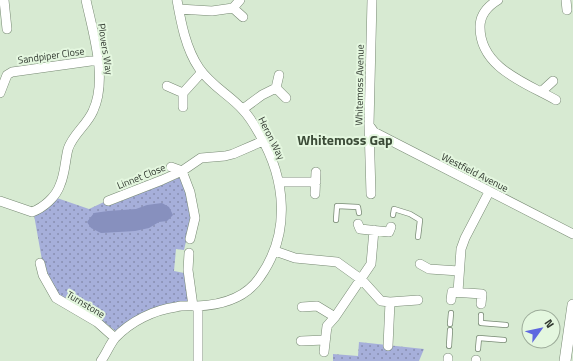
<svg xmlns="http://www.w3.org/2000/svg" width="573" height="361" font-family="'Titillium Web',sans-serif">
	<style>
		.green { fill: url(#green-dots) }
		.water { fill: #8790be }
		.lines { fill: none; stroke-linecap: round; stroke-linejoin: round }
		.service-casing { stroke: #778973; stroke-width: 6 }
		.minor-casing { stroke: #778973; stroke-width: 10 }
		.tertiary-casing { stroke: #778973; stroke-width: 12 }
		.service { stroke: #fff; stroke-width: 4.5 }
		.minor { stroke: #fff; stroke-width: 9 }
		.tertiary { stroke: #fff; stroke-width: 11 }
		.labels { text-anchor: middle; stroke-width: 4; stroke-linejoin: round; paint-order: stroke }
		.street-label { font-size: 10px; fill: #313930; stroke: #e4f7df }
		.district-label { font-size: 14px; font-weight: bold; fill: #3b4b37; stroke: #e4f7df }
	</style>
	<defs>
		<pattern id="green-dots" width="8" height="8" patternUnits="userSpaceOnUse"><rect width="8" height="8" fill="#a6afda"/><path d="M2 2h.1M6 6h.1" fill="none" stroke="#888fb1" stroke-width="1.8" stroke-linecap="round"/></pattern>
	</defs>
	<rect width="100%" height="100%" fill="#d7ead2"/>
	<!-- green -->
	<path class="green" d="M181 177 192 216 184 250 176 249 174 271 184 273 189 304H177L118 333 95 315 56 293 42 260 34 215 57 198 89 209 104 202 111 205Z
		M359 342 424 349 419 361H333V354L358 356Z"/>
	<!-- water -->
	<path class="water" d="M162 203 169 207 173 215 167 221 159 222 149 228 135 231 101 233 91 228 87 222 94 213 108 211 136 209 147 205Z"/>
	<g class="lines">
		<defs>
			<path id="service" d="M393 215 394 209 410 214 420 220 418 237
				M336 220 337 206 358 207 359 213
				M481 315V323L506 325
				M450 324 451 313
				M449 346 450 330
				M478 349 479 338 504 340"/>
			<path id="minor" d="M4 0 7 29
				M498 0C488 6 480 14 480 27 480 68 526 83 556 100
				M566 0 567 10
				M233 8 240 0
				M179 9 212 11 233 8 243 17
				M167 86 183 93
				M276 88 279 75
				M541 92 553 81
				M0 93 7 75 12 72 98 60
				M183 107V93L202 72
				M243 109 262 95 276 88 286 98
				M369 125 374 132 573 234
				M171 167 182 171 201 158 225 156 233 154 263 141
				M279 182H316
				M315 194 316 172
				M371 194 369 125 372 0
				M0 201 32 212C43 208 56 197 60 185 65 174 65 161 68 149 73 134 87 125 93 111 108 79 93 33 86 0
				M108 201 162 180 182 171 190 192 195 218 190 239
				M358 224 360 229 389 232 391 227
				M275 251 295 258 337 262 362 280 381 301 390 302 418 300
				M189 253 188 270 193 306
				M40 263 43 275 56 298 97 322 115 338
				M420 264 429 269 459 271
				M458 292 461 249 465 238 489 192
				M451 300 452 292 482 294 481 304
				M198 306V361
				M302 307 317 306 335 317
				M301 341 325 340
				M388 346 390 302
				M324 352 327 326 335 317 371 264 374 230
				M101 361C106 354 110 344 115 338 131 321 154 310 176 307 183 305 190 306 197 306 222 305 246 298 260 277 291 233 286 180 260 135 255 126 250 117 243 110 230 95 211 86 199 68 186 49 181 23 177 0
				M448 361V358
				M476 361V360"/>
			<path id="tertiary" d="M565 361 573 305"/>
		</defs>
		<!-- service casing -->
		<use href="#service" class="service-casing"/>
		<!-- minor casing -->
		<use href="#minor" class="minor-casing"/>
		<!-- tertiary casing -->
		<use href="#tertiary" class="tertiary-casing"/>
		<!-- service -->
		<use href="#service" class="service"/>
		<!-- minor -->
		<use href="#minor" class="minor"/>
		<!-- tertiary -->
		<use href="#tertiary" class="tertiary"/>
	</g>
	<g class="labels">
		<!-- street labels -->
		<g class="street-label">
			<text transform="translate(106 49) rotate(81)" y="4">Plovers Way</text>
			<text transform="translate(51 55) rotate(-8)" y="4">Sandpiper Close</text>
			<text transform="translate(359 85) rotate(-89)" y="4">Whitemoss Avenue</text>
			<text transform="translate(272 138) rotate(63)" y="4">Heron Way</text>
			<text transform="translate(475 172) rotate(27)" y="4">Westfield Avenue</text>
			<text transform="translate(141 176) rotate(-22)" y="4">Linnet Close</text>
			<text transform="translate(86 304) rotate(31)" y="4">Turnstone</text>
		</g>
		<!-- district labels -->
		<g class="district-label">
			<text x="345" y="145">Whitemoss Gap</text>
		</g>
	</g>
	<!-- north arrow -->
	<g transform="translate(541 329) rotate(57)"><circle r="19" fill="#e4f7df" stroke="#9cab99"/>
	<path d="M0-3L7 15L0 10L-7 15Z" fill="#5e68e0"/>
	<text y="-6" font-size="11" font-weight="bold" text-anchor="middle" fill="#313930">N</text>
	</g>
</svg>
